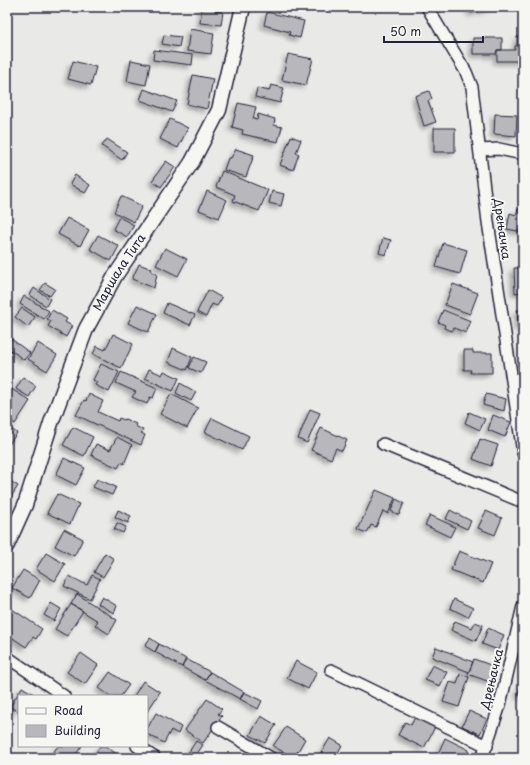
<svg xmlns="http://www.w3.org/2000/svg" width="530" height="765" font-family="'Playpen Sans',sans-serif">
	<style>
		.building { fill: #b8b8bc; stroke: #22223b; filter: url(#shadow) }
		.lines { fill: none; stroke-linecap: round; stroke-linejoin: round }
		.minor-casing { stroke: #22223b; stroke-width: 14 }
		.tertiary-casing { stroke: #22223b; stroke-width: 17 }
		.minor { stroke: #f6f6f2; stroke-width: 11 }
		.tertiary { stroke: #f6f6f2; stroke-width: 14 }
		.labels { text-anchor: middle; stroke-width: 4; stroke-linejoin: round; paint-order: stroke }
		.street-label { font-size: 12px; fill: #22223b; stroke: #f6f6f2 }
	</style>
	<defs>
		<filter id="shadow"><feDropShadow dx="-3.5" dy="3.5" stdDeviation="2" flood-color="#0004"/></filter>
	</defs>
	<rect width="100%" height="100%" fill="#e9e9e7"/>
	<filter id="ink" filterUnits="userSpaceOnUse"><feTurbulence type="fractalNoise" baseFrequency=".025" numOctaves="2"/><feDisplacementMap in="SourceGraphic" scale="8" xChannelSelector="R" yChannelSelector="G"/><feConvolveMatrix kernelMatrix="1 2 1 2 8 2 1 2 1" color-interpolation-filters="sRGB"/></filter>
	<g filter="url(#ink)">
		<!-- building -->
		<path class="building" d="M202 7H215V11L223 12 221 25 200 23Z
			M470 7H489L490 8 471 13Z
			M267 12 304 21 300 38 289 35 290 32 264 25Z
			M190 29 214 33 211 54 187 51Z
			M164 35 181 37 179 47 162 44Z
			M517 37H523V61H497V50H515V46H517Z
			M473 38H502V50H497L496 54H473Z
			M154 50 193 55 192 65 153 60Z
			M288 54 313 59 306 85 282 80Z
			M131 60 150 64 146 85 127 81Z
			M73 61 96 67 91 85 68 79Z
			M193 75 213 79 207 109 187 104Z
			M271 85 284 88 280 103 255 97 257 88 269 91Z
			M144 89 177 101 172 112 140 100Z
			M429 91 432 99 428 101 436 122 424 126 415 96Z
			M238 103 256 107 253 119 257 120 258 114 275 119 274 125 282 127 278 142 242 134 243 130 232 127Z
			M495 114 517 115 516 136 494 134Z
			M170 119 188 128 178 148 160 139Z
			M434 128H455V152H434Z
			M291 136 301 140 296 153 299 154 293 170 280 165Z
			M107 139 127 152 122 160 102 146Z
			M236 149 254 155 246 177 224 170 228 158H231Z
			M166 161 175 167 161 187 152 181Z
			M222 171 268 190 259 211 233 201 235 195 216 187Z
			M75 175 90 185 85 193 70 184Z
			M207 191 227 200 219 218 199 210Z
			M272 191 284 194 281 206 269 203Z
			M121 196 142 206 134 222 114 212Z
			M518 209 523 210V232L507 229 510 213 516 215Z
			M119 217 134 225 127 237 113 229Z
			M67 218 89 230 80 246 58 234Z
			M98 235 119 246 111 261 90 249Z
			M383 238 391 240 386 255 379 253Z
			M443 243 467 250 460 274 436 267Z
			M165 248 187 259 178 276 156 265Z
			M139 264 152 269 151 271 157 274 154 288 132 279Z
			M514 268H523V292L515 293Z
			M45 283 55 289 50 296 40 290Z
			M453 284 478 293 470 314 445 305Z
			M34 288 50 299 46 306 30 295Z
			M208 290 222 298 217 306 212 304 206 317 197 312Z
			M24 296 49 311 44 319 20 304Z
			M167 303 195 315 190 325 163 313Z
			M137 305 157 314 148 332 128 323Z
			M22 308 35 317 28 327 15 317Z
			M52 310 67 319 65 322 72 326 66 337 48 326 51 321 47 319Z
			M443 310 471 321 466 333 454 328 452 331 444 328 445 325 438 322Z
			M517 310H523V327H518Z
			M113 334 133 344 121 368 93 354 97 346 105 350Z
			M10 338 30 353 24 360 7 347V342Z
			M38 343 57 355 47 371 28 359Z
			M173 348 192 357 187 370 168 362Z
			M464 350H473V353H492V373H470L471 370H464Z
			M194 357 206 362 201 373 189 368Z
			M101 364 119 372 109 392 95 385 97 382 93 380Z
			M149 369 162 375 164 371 179 378 173 391 145 378Z
			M121 372 157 388 153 398 150 397 147 404 132 397 136 392 116 383Z
			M23 377 36 386 29 397 16 389Z
			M180 383 196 392 191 401 176 393Z
			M7 386 30 401 15 424 7 418Z
			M89 394 103 401 98 412 118 421 119 418 124 420 125 419 136 424 135 426 143 430 141 433 145 435 141 445 76 415 84 400 86 401Z
			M171 394 198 408 187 428 160 414Z
			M486 394 506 399 504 411 483 405Z
			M310 409 320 413 307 443 298 439Z
			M469 412 485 419 480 430 465 423Z
			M493 415 511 422 505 437 488 430Z
			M212 418 249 436 242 450 205 432Z
			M7 426 17 433 7 447Z
			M73 427 93 437 84 456 63 445Z
			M321 428 347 440 342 451 336 448 331 459 311 450Z
			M117 437 132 445 124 464 121 462 118 468 91 455 96 444 110 450Z
			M480 439 498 445 491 466 473 459Z
			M64 458 85 468 76 485 56 475Z
			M7 479 18 486 7 503Z
			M97 479 116 487 112 495 93 487Z
			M376 490 395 498 388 514 383 511 376 527 371 525 367 533 358 529Z
			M57 494 79 504 70 524 47 513Z
			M396 499 404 503 399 515 391 511Z
			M118 510 131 516 128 523 115 517Z
			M450 510 471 521 467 529 446 519Z
			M486 511 502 518 495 535 478 528Z
			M430 515 455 527 450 537 425 525Z
			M117 523 126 527 123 533 114 529Z
			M64 529 83 539 74 556 55 546Z
			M459 551 491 564 483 583 451 570Z
			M46 553 65 564 55 581 36 569Z
			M105 553 114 559 103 577 94 572Z
			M23 570 40 580 30 598 12 588Z
			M92 575 100 579 90 599 64 586 69 576 87 585Z
			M77 594 117 620 109 634 95 625 98 621 71 604Z
			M102 597 117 606 114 613 98 604Z
			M454 599 473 608 468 617 450 608Z
			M51 603 61 609 54 621 44 615Z
			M71 604 83 611 67 636 55 629Z
			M12 609 42 629 36 639 33 637 26 647 7 634V617Z
			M455 621 472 628 475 622 483 625 476 641 451 630Z
			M488 628 504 635 498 650 482 644Z
			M150 638 159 644 155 652 145 646Z
			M159 644 186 659 182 667 155 652Z
			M436 647 473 662 469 672 432 657Z
			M81 653 98 665 85 684 67 672Z
			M186 659 210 672 205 680 182 667Z
			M474 659 496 667 490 682 468 674Z
			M296 661 317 672 308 689 287 678Z
			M432 665 447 672 440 686 425 680Z
			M110 672 129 685 121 696H110L99 688Z
			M210 672 244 692 240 699 205 680Z
			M460 674 469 677 459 707 443 702 450 682 457 684Z
			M523 680V697L518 695Z
			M143 681 160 692 147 712V696H134Z
			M22 687 37 696H19V712L10 707Z
			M244 692 262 701 258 709 240 699Z
			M207 699 222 709 218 714 222 716 203 743 185 730Z
			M469 711 487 719 480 734 462 726Z
			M156 713 181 727 178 734 171 730 164 743 147 734V729Z
			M261 716 276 725 265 743 250 735Z
			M415 717 435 727 424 748 398 735 405 722 411 725Z
			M286 727 305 739 294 758 273 746Z
			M330 738 342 745 335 758H318Z
			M445 738 469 750 465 758H441L437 756Z
			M196 741 203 745 194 758H185Z
			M58 746H82L73 758H58L52 754Z
			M100 746H105L117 754 115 758H92Z"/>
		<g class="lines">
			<defs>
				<path id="minor" d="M427 7 466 72 472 87 488 222 523 453
					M480 150 499 149 523 154
					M383 444 523 502
					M7 657 64 696
					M331 670 487 746
					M218 727 271 758
					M137 746 155 758
					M482 758 500 705 523 606"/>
				<g id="tertiary">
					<path id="s1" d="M7 545 25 505 51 423 86 329 115 276 192 162 219 110 243 7"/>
				</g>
			</defs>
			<!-- minor casing -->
			<use href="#minor" class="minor-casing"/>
			<!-- tertiary casing -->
			<use href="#tertiary" class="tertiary-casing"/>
			<!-- minor -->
			<use href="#minor" class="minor"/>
			<!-- tertiary -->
			<use href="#tertiary" class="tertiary"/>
		</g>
	</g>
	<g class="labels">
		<!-- street labels -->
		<g class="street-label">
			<text transform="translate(502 229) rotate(82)" y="4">Дрењачка</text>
			<text dy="4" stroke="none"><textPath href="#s1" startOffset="296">Маршала Тита</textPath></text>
			<text transform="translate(492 679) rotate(-76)" y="4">Дрењачка</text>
		</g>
	</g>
	<!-- margin -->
	<rect width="530" height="765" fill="none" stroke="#f6f6f2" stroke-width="24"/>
	<rect x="12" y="12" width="506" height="741" fill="none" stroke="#22223b" stroke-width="1.5" filter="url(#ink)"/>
	<!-- legend -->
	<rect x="18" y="695" width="130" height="52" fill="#f6f6f2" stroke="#a1a1a9"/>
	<rect x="26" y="708" width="20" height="6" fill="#f6f6f2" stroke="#a1a1a9"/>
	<text x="54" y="715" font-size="12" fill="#22223b">Road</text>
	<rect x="26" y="725" width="20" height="12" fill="#b8b8bc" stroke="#a1a1a9"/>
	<text x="54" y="735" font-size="12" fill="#22223b">Building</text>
	<!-- scale -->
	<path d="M384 36v6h99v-6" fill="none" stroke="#22223b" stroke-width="2"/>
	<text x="390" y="36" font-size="12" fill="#22223b" stroke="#f6f6f2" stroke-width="3" paint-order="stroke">50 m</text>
</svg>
